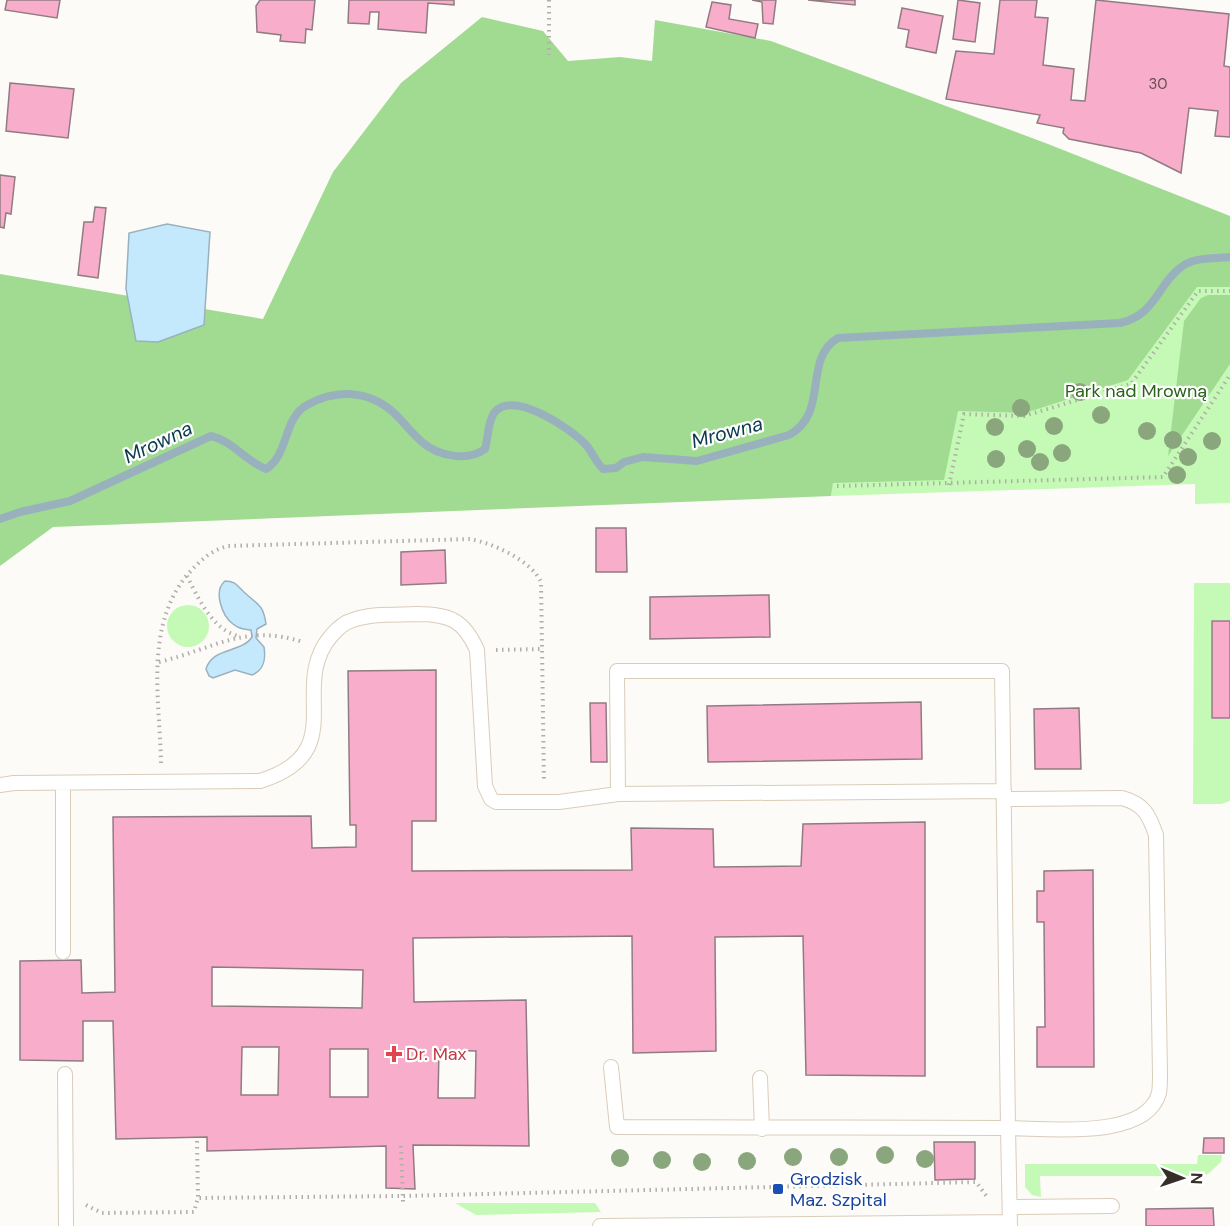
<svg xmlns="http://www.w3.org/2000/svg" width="1230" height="1226" font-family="'DM Sans',sans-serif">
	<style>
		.green { fill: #c4fab5 }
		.forest { fill: #a1db91 }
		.water { fill: #c4e9fd; stroke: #99b1bd; stroke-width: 1.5 }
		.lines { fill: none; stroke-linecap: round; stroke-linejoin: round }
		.stream { stroke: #99b1bd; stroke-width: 8 }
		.building { fill: #f8aeca; stroke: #917b83; stroke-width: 1.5; fill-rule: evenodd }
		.service-casing { stroke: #daccb9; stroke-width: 16 }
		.path { stroke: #b1ada8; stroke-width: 4; stroke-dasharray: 1.5 4.5; stroke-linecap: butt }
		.service { stroke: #fff; stroke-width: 14 }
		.tree { fill: #8aa67d }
		.health-dot { fill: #e0444e; stroke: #fff; stroke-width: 2 }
		.transit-dot { fill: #1a4fb4; stroke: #fff; stroke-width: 2 }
		.labels { text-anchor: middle; stroke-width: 4.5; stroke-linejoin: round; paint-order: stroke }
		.number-label { font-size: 15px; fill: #664f50 }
		.park-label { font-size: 18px; fill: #2b6119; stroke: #fff }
		.health-label { font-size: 18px; fill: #be3a42; stroke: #fff; text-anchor: start }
		.transit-label { font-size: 18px; fill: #164399; stroke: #fff; text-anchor: start }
		.water-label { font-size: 20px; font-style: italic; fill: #0b3a4e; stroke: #fff }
	</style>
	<rect width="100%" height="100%" fill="#fdfbf7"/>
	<!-- green -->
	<path class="green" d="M1230 217V503L1195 504V484L831 496 845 385Z
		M1194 583H1230V620H1211V719H1230V801L1221 804H1193Z
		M167 626a21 21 0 1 1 42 0a21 21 0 1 1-42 0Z
		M1198 1155H1222L1221 1162 1208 1174 1196 1176H1040L1041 1197 1032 1195 1025 1187V1164H1197Z
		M455 1203H595L601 1212 476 1215Z"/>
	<!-- forest -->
	<path class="forest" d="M482 17 543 31 568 61 620 57 652 61 655 20 771 41 1048 144 1230 216V287H1197L1128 380 1025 413 958 411 944 480 833 483 831 496 53 527 0 566V274L263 319 333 172 401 83Z
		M1208 295H1230V364L1168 456 1184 321 1201 298Z"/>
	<!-- water -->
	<path class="water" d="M167 224 210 232 204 325 158 342 136 341 126 289 129 233Z
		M225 581C236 581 237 586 245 593 258 605 263 604 266 624L257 629 256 638 264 647C266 660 264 670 252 675L235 670 213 678 209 676 206 669C212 647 242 653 252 637L251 630C244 629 239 629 233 624 222 616 213 591 225 581Z"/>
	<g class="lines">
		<!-- stream -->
		<path class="stream" d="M0 519 20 512 70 501 211 436C233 441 245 461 266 469 289 455 283 418 307 405 336 389 368 390 393 412 403 421 411 433 422 442 438 456 467 462 485 449 488 439 488 421 494 413 513 389 572 429 587 446 593 454 596 462 603 469L616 468 624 462 643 457 697 461 789 435C830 413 802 359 838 338L1120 323C1157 315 1157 283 1184 265 1197 257 1215 259 1230 257"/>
	</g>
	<!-- building -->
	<path class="building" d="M7 0H60L57 18 5 10Z
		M260 0H315L312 30 306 29 305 43 280 41 281 35 257 32 256 6Z
		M349 0H454V5L428 3 426 33 378 29 379 12H370L369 24 348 23Z
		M752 0H776L773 24 763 23 762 2Z
		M808 0H855V5Z
		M958 0 980 3 975 42 953 39Z
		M1000 0H1037L1035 17 1048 18 1043 65 1074 69 1071 100 1085 101 1096 0 1229 14 1224 66 1230 67V137L1215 136 1218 111 1189 108 1181 173 1141 153 1069 139 1063 133 1064 128 1037 123 1040 115 946 99 956 51 994 54Z
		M712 2 731 5 729 19 758 24 755 38 706 27Z
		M902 8 943 16 936 53 906 47 909 30 898 28Z
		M10 83 74 89 68 138 6 131Z
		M0 175 15 177 11 214 6 213 4 228 0 227Z
		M95 207 106 208 98 278 78 275 84 222H93Z
		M596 528H626L627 572H596Z
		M445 550 446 583 401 585V552Z
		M769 595 770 637 650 639V597Z
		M1212 621H1230V718H1212Z
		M436 670V821H412V871L632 870 631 828 713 829 714 867 801 866 803 824 925 822V1076L806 1075 803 936 715 937 716 1051 633 1053 632 936 413 938 414 1002 526 1000 529 1146 413 1145 415 1189 386 1188V1146L207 1151V1137L116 1139 113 1021H83V1061L20 1060V961L81 960 82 993 115 992 113 817 311 816 312 848 356 847V825H350L348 671ZM212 967 363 970 362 1008 212 1006ZM242 1047H279L278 1095H241ZM330 1049H368V1097H330ZM439 1050 476 1051 475 1098H438Z
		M921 702 922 759 708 762 707 706Z
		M590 703H606L607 762H591Z
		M1079 708 1081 769H1035L1034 709Z
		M1093 870 1094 1067H1037V1027H1045L1044 922H1037V891H1044V871Z
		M1204 1138H1224V1153H1203Z
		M934 1142H975V1179L935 1180Z
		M1213 1208 1214 1226H1146V1209Z"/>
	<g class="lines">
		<defs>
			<path id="service" d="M0 785 14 783 260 781C353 752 287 688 331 636 337 629 345 622 353 620 373 613 396 615 417 614 449 614 464 620 477 650L485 786 491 799 496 802H559L618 794 1004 791
				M1005 799 1122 798C1144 804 1149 815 1156 835L1160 1074C1160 1080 1160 1087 1159 1093 1146 1141 1046 1128 1008 1128L1010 1226
				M63 952V783
				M611 1067 617 1127 1008 1128 1002 671H617L618 794
				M65 1074 66 1226
				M760 1078 762 1129
				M1010 1207 1112 1206
				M600 1226 1010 1222"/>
		</defs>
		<!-- service casing -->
		<use href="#service" class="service-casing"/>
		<!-- path -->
		<path class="path" d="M549 0V55
			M949 485 964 414 1024 416 1131 384 1198 291H1230
			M837 486 1163 477 1230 375
			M187 576C198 598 212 629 238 636
			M496 650 543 649
			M159 662C214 649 244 623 303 642
			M161 763C160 701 144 628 187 575 200 561 209 551 228 546L470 539C492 543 531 560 541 582L544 782
			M197 1141 198 1198
			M401 1146 403 1203
			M86 1205 102 1213 194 1212 198 1198 402 1196 976 1182 988 1198"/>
		<!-- service -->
		<use href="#service" class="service"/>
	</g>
	<!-- trees -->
	<g class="tree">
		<circle cx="1080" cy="392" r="9"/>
		<circle cx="1021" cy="408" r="9"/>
		<circle cx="1101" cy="415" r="9"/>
		<circle cx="1054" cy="426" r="9"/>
		<circle cx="995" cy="427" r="9"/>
		<circle cx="1147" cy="431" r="9"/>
		<circle cx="1173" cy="440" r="9"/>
		<circle cx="1212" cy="441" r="9"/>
		<circle cx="1027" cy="449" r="9"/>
		<circle cx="1062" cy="453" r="9"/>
		<circle cx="1188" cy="457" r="9"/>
		<circle cx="996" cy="459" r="9"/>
		<circle cx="1040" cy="462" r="9"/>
		<circle cx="1177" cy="475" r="9"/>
		<circle cx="885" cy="1155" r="9"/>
		<circle cx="793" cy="1157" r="9"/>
		<circle cx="839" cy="1157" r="9"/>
		<circle cx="620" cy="1158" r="9"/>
		<circle cx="925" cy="1159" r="9"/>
		<circle cx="662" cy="1160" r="9"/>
		<circle cx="747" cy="1161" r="9"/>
		<circle cx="702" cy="1162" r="9"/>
	</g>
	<!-- markers -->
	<path class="health-dot" d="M391 1045h6v6h6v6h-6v6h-6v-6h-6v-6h6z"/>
	<rect class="transit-dot" x="772" y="1183" width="12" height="12" rx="3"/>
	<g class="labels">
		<!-- number labels -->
		<g class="number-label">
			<text x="1158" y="89">30</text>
		</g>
		<!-- park labels -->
		<g class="park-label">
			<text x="1136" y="397">Park nad Mrowną</text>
		</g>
		<!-- health labels -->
		<g class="health-label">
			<text x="406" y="1060">Dr. Max</text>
		</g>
		<!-- transit labels -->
		<g class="transit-label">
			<text x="790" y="1185">Grodzisk<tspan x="790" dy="21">Maz. Szpital</tspan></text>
		</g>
		<!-- water labels -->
		<g class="water-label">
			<text transform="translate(727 432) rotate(-15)" y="7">Mrowna</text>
			<text transform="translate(158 442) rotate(-25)" y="7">Mrowna</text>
		</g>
	</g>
	<!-- north arrow -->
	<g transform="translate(1182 1178) rotate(92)" stroke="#ffffff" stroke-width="4.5" paint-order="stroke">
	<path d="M0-4.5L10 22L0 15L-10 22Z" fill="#352f28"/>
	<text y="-9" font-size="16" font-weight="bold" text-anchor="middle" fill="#352f28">N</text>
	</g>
</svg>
